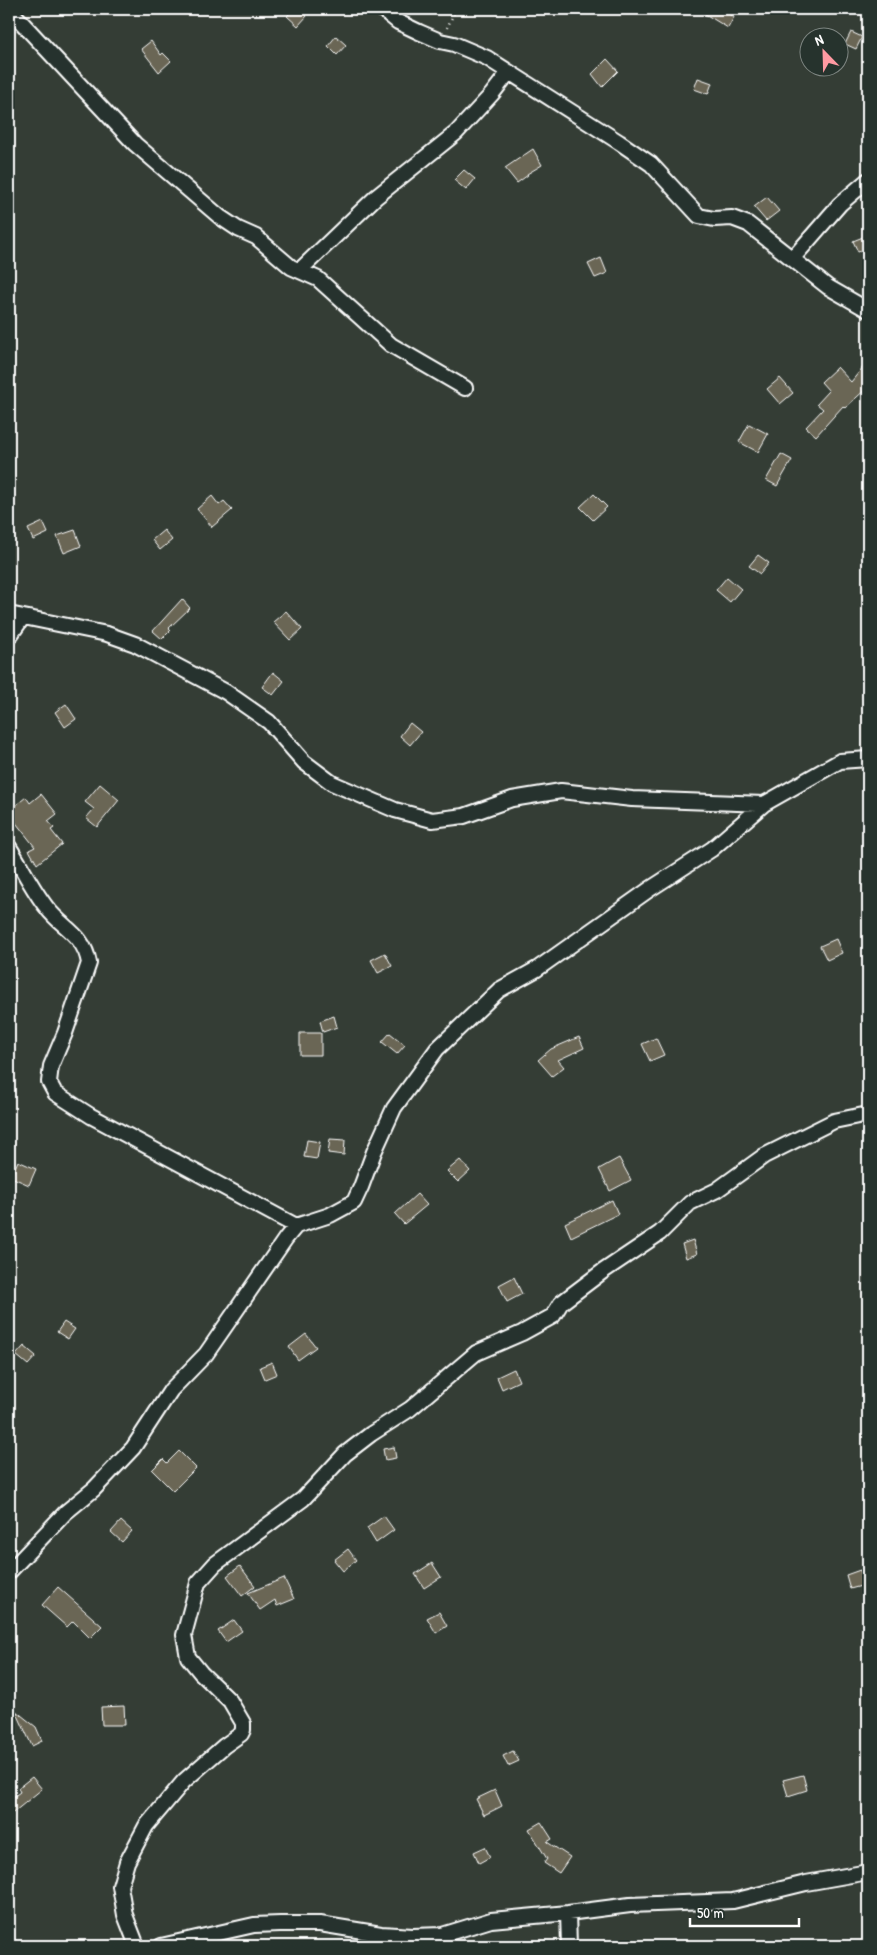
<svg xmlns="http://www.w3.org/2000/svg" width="877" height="1955" font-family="'Patrick Hand',sans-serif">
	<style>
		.building { fill: #6b6654; stroke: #fff }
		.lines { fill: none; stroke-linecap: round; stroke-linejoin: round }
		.street-casing { stroke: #fff; stroke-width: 18 }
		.path { stroke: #fff; stroke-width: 2.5; stroke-dasharray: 1 4; stroke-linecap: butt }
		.street { stroke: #26332d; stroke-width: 14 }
	</style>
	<rect width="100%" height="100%" fill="#343d35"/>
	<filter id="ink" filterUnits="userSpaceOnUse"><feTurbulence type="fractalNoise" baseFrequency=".02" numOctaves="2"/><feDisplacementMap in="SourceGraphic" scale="10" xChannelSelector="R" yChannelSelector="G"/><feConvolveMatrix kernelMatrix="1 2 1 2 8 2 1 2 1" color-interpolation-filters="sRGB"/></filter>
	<g filter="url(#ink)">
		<!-- building -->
		<path class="building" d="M294 9H299L307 16 298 26 287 16Z
			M697 9H721L734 17 728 28Z
			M851 32 862 37 856 49 845 44Z
			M336 36 346 45 337 55 328 46Z
			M151 41 161 55 163 53 171 61 159 72 141 49Z
			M607 59 618 71 602 87 592 74Z
			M698 78 712 83 708 94 694 89Z
			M533 149 542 165 527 174 528 175 517 183 505 168Z
			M464 170 475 179 466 190 454 180Z
			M767 197 779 211 766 221 754 207Z
			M868 235V248L858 252 853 241Z
			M601 258 607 273 595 278 588 264Z
			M868 361V387L845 408 843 406 816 436 806 427 823 409 817 404 829 391 821 382 837 367 851 382Z
			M780 378 793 393 780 404 767 389Z
			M749 424 768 434 758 452 739 442Z
			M781 454 792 460 777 486 766 480Z
			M594 494 607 507 593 520 580 507Z
			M212 496 219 505 224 501 232 510 212 527 197 509Z
			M43 522 48 533 33 540 28 529Z
			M75 530 81 546 64 553 57 536Z
			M164 530 172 540 160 550 152 540Z
			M758 555 769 563 760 574 749 566Z
			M727 577 741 589 730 602 716 590Z
			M182 599 190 608 169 628 171 630 162 639 153 631Z
			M286 611 302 629 290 640 273 622Z
			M273 672 284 681 273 695 262 687Z
			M66 704 76 719 65 727 55 712Z
			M410 723 421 732 410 745 400 736Z
			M100 784 119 800 97 827 86 818 94 809 85 802Z
			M41 794 57 814 48 821 54 828 51 830 62 844 37 864 29 850 35 847 9 814V811L26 797 30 803Z
			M836 939 842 953 827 960 820 946Z
			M385 953 392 966 378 973 371 960Z
			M334 1016 337 1027 323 1032 320 1021Z
			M300 1033H321V1055H300Z
			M390 1033 405 1045 397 1054 382 1042Z
			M579 1037 584 1048 558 1060 564 1067 552 1076 538 1060 551 1049Z
			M656 1038 664 1055 650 1061 642 1044Z
			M330 1139 345 1140 344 1155 328 1153Z
			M307 1140 320 1142 317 1159 304 1157Z
			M619 1158 631 1180 610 1191 599 1169Z
			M460 1160 470 1171 458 1182 447 1171Z
			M18 1161 36 1169 29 1185 11 1177Z
			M417 1194 427 1205 404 1224 395 1214Z
			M612 1200 618 1214 571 1237 565 1223Z
			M693 1240 697 1254 686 1258 682 1244Z
			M514 1277 522 1294 507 1302 499 1285Z
			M64 1322 75 1329 68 1339 57 1332Z
			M306 1334 316 1347 298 1360 289 1347Z
			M24 1346 36 1356 28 1365 16 1355Z
			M272 1362 277 1374 265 1379 260 1367Z
			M514 1369 519 1381 502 1389 497 1377Z
			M394 1447 396 1458 385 1460 383 1449Z
			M179 1451 196 1468 173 1491 152 1470 163 1459 167 1463Z
			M384 1516 394 1530 376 1543 367 1528Z
			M121 1521 132 1531 122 1542 111 1532Z
			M348 1549 356 1560 343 1571 334 1560Z
			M432 1563 441 1577 424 1588 415 1574Z
			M240 1566 255 1586 242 1596 227 1576Z
			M860 1570 865 1585 850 1589 846 1575Z
			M284 1578 294 1599 277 1606 275 1600 260 1610 248 1593Z
			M58 1587 102 1626 90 1638 73 1621 67 1627 42 1605Z
			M439 1612 447 1626 436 1633 427 1618Z
			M234 1620 242 1631 226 1642 218 1631Z
			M124 1706 125 1725H102L101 1707Z
			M16 1711 36 1727 42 1741 32 1746Z
			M513 1751 519 1761 508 1766 503 1756Z
			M803 1775 807 1790 788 1796 783 1780Z
			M32 1777 42 1789 9 1816V1800L20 1792 18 1788Z
			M495 1790 502 1806 484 1815 476 1799Z
			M541 1822 552 1839 547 1842 570 1857 559 1873 544 1863 547 1859 529 1829Z
			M485 1847 490 1857 479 1863 474 1852Z"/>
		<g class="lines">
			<defs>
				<path id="street" d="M9 9 135 144 220 217 238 229 256 237 291 267 318 279 391 345 465 388
					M382 9 398 22 419 32 440 41 454 44 487 58 619 142 651 164 699 216 714 219 732 218 748 224 828 287 868 310
					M793 258 840 204 868 180
					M300 270 376 197 456 133 492 94 509 72
					M9 614 107 634 135 644 226 692 269 722 304 762 332 783 395 810 432 820 464 816 512 799 561 791 632 799 764 804
					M9 637 23 617
					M9 847C22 867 32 889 47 908 62 928 84 934 89 963L65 1033 51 1066 49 1082 55 1093 91 1116 296 1226
					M9 1572 66 1512 94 1489 133 1448 171 1390 206 1354 286 1238 296 1226 330 1215 354 1202 361 1187 374 1152 394 1108 437 1049 499 990 537 969 650 889 712 849 764 804 840 761 868 759
					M568 1913 569 1946
					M137 1946 125 1915 120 1886 127 1862 146 1826 184 1781 224 1746 241 1734 243 1730V1723L230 1701 201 1673 188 1657 184 1635 198 1583 215 1564 303 1499 345 1454 371 1434 410 1409 476 1353 522 1333 553 1316 561 1303 602 1272 660 1233 690 1203 717 1190 764 1156 834 1121 868 1114
					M161 1946 254 1925 280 1924H320L381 1934 413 1936 442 1935 491 1920 568 1913 630 1905 733 1901 806 1883 868 1872"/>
			</defs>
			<!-- street casing -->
			<use href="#street" class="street-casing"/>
			<!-- path -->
			<path class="path" d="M447 28 456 9"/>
			<!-- street -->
			<use href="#street" class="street"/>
		</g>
	</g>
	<!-- margin -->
	<rect width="877" height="1955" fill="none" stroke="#26332d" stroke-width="30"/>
	<rect x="15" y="15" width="847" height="1925" fill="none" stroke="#fff" stroke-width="2" filter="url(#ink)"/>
	<!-- north arrow -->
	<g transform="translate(824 52) rotate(337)"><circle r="24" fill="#26332d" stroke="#7d8581"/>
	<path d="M0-4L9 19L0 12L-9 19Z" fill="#ff9aa2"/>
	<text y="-8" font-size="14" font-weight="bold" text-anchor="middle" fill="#ffffff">N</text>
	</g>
	<!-- scale -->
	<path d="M690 1918v8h109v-8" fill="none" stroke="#ffffff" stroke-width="2.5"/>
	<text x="697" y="1918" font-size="15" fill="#ffffff" stroke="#26332d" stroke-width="4" paint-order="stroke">50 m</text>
</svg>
